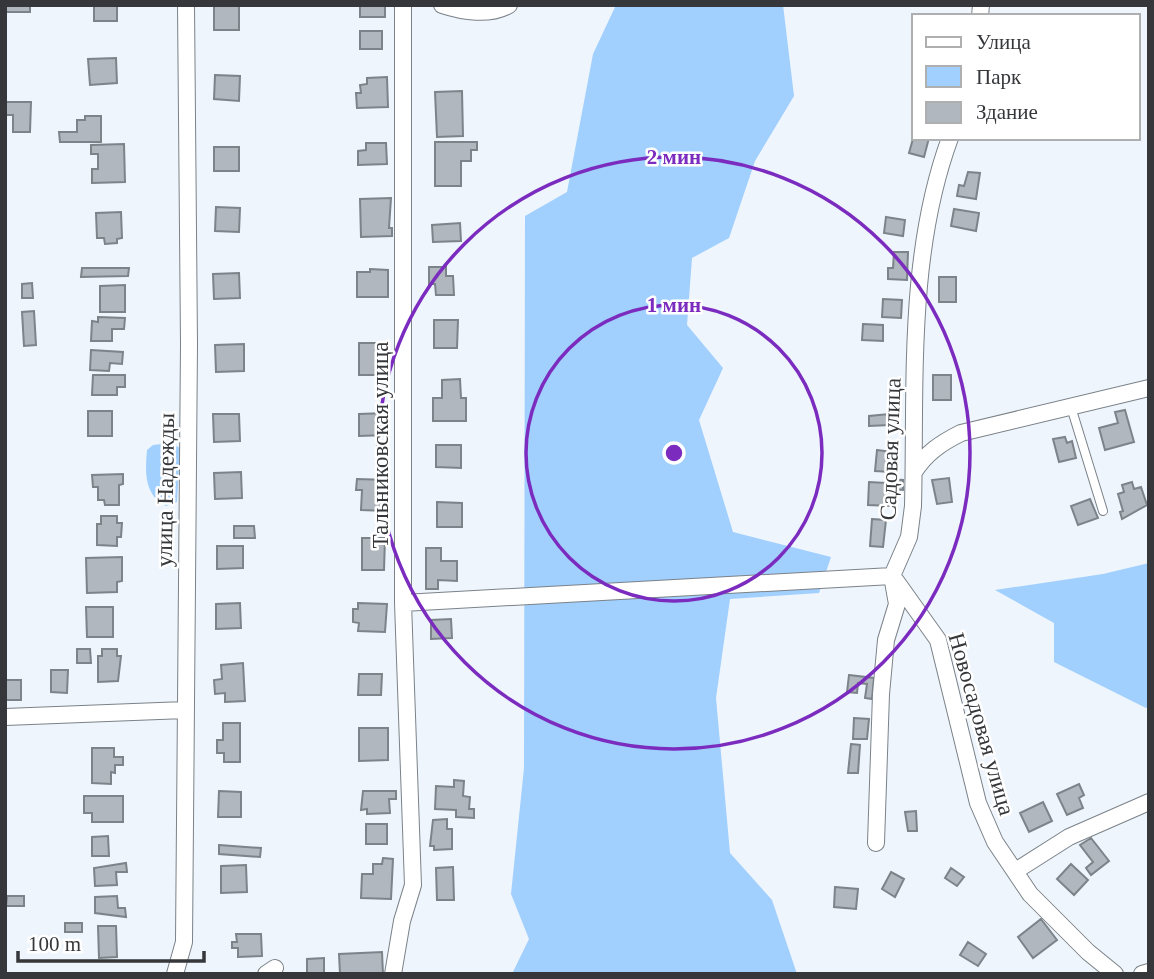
<svg xmlns="http://www.w3.org/2000/svg" width="1154" height="979" font-family="Georgia,serif">
<style>
.green{fill:#a1cffe}
.building{fill:#b0b7be;stroke:#7c8389;stroke-width:2}
.lines{fill:none;stroke-linecap:round;stroke-linejoin:round}
.lane-casing{stroke:#7b8288;stroke-width:10}
.street-casing{stroke:#7b8288;stroke-width:18}
.lane{stroke:#fff;stroke-width:8}
.street{stroke:#fff;stroke-width:16}
.ring{fill:none;stroke:#7b2cbf;stroke-width:3.5}
.labels{text-anchor:middle;stroke-width:5;stroke-linejoin:round;paint-order:stroke}
.street-label{font-size:23px;fill:#35373a;stroke:#fff}
.centre{fill:#7b2cbf;stroke:#fff;stroke-width:3.5}
.ring-label{font-size:21px;text-anchor:middle;font-weight:bold;fill:#7b2cbf;stroke:#fff;stroke-width:5;stroke-linejoin:round;paint-order:stroke}
</style>
<rect width="100%" height="100%" fill="#eef5fd"/>
<path class="green" d="M616,5H783L794,96L755,161L729,238L692,258L687,325L723,368L699,420L733,532L831,557L819,593L730,599L716,698L730,853L772,900L797,974H512L529,939L511,894L524,768L525,216L567,192L593,54Z
M171,443L180,448L177,502L166,506C144,495 145,472 147,450L153,445Z
M1149,563V706L1146,708L1054,662V623L995,590L1103,574Z"/>
<path class="building" d="M5,5H30V12H5Z
M94,5H117V21H94Z
M214,5H239V30H214Z
M360,5H385V17H360Z
M360,31H382V49H360Z
M116,58L117,83L90,85L88,59Z
M215,75L240,76L239,101L214,99Z
M387,77L388,107L357,108L356,93H361L360,85L367,84V78Z
M462,91L463,136L437,137L435,92Z
M5,102H31L30,132H13V115H5Z
M85,116H101V142H60L59,132H77V120H85Z
M914,135V138H929L924,157L909,153Z
M435,142H477V150H471V161H461V186H435Z
M366,143H386L387,164L358,165V151L366,150Z
M124,144L125,182L92,183V169H98V154H91V145Z
M214,147H239V171H214Z
M968,172L980,173L976,199L957,196L959,185L964,186Z
M391,198L389,228H392V236L361,237L360,199Z
M216,207L240,208L239,232L215,231Z
M954,209L979,213L976,231L951,226Z
M121,212L122,238L117,239V243L105,244L104,238H97L96,213Z
M886,217L905,220L903,236L884,233Z
M460,223L461,241L433,242L432,225Z
M894,252H908L907,280L888,279V268H893Z
M429,267H446V276H453L454,295H436L435,284H429Z
M82,268H129L128,276L81,277Z
M370,269L388,270V297H357V272H370Z
M239,273L240,298L214,299L213,274Z
M939,277H956V302H939Z
M32,283L33,298H22V284Z
M125,285V312H100V286Z
M883,299L902,300L901,318L882,317Z
M34,311L36,345L24,346L22,312Z
M98,317L125,318L124,329H112V341H91L92,321L98,322Z
M434,320H458L457,348H434Z
M863,324L883,325V341L862,340Z
M359,343H384V375H359Z
M244,344V371L216,372L215,345Z
M91,350L123,352L122,364L110,363L109,371L90,370Z
M93,375H125V387H117V395H92Z
M933,375H951V400H933Z
M460,379L461,398H466V421H433V398H442V380Z
M1125,410L1134,442L1105,450L1099,428L1118,423L1115,412Z
M88,411H112V436H88Z
M386,413L387,435L359,436V414Z
M213,414H239L240,441L214,442Z
M889,414L890,425L869,426V416Z
M1065,437L1067,443L1072,441L1076,458L1059,462L1053,439Z
M436,445H461V468L436,467Z
M877,450L893,452L891,472L875,471Z
M241,472L242,498L215,499L214,473Z
M123,474V484L119,485V505H105L104,500H98V487H93L92,475Z
M949,478L952,502L937,504L932,480Z
M357,479L388,480L387,511L361,510L362,490H356Z
M887,479L903,480V490L893,489L892,506L868,505L869,482L887,483Z
M1132,482L1134,489L1141,487L1147,505L1122,519L1120,512L1123,511L1118,494L1124,492L1122,485Z
M1090,499L1098,518L1078,525L1071,506Z
M437,502L462,503V527H437Z
M101,516H117V523H122L121,537H117V546L97,545V524H101Z
M872,519L886,520L883,547L870,546Z
M234,526H254L255,538H234Z
M362,538H385L384,570H362Z
M217,546H243V568L217,569Z
M426,548H441V561H457V581L438,580V589H426Z
M122,557V581L117,582V592L87,593L86,558Z
M240,603L241,628L216,629V604Z
M358,603L387,604L385,632L358,631L359,623L353,622V609H358Z
M86,607H113V637H87Z
M451,619L452,638L431,639V620Z
M77,649H90L91,663H77Z
M102,649H117V656H121L118,681L98,682V656H102Z
M243,663L245,701L225,702V693L215,694L214,680L222,679L221,665Z
M51,670H68L67,693L51,692Z
M359,674H382L381,695H358Z
M849,675L874,678L872,699L865,698L867,684L858,683L857,693L847,692Z
M5,680H21V700H5Z
M854,718L869,719L867,739H853Z
M223,723H240V762H224V753H217V740H223Z
M359,728H388V760L359,761Z
M851,744L860,745L858,773H848Z
M92,748H114V757H123V765H115V773L111,772V784L92,783Z
M454,780L464,781L463,796L470,797L469,809H474V818L456,817V810L435,809L436,786L454,787Z
M1079,784L1084,795L1079,798L1083,808L1067,815L1057,794Z
M219,791L241,792V817H218Z
M363,791H396V799H389L390,813L367,814V809L361,810Z
M84,796H123V822H92V813H84Z
M1043,802L1052,821L1029,832L1020,813Z
M916,811L917,831H908L905,812Z
M447,819V829H452V849L434,850V846H430L433,820Z
M366,824H387V844H366Z
M108,836L109,856H92V837Z
M1091,838L1109,861L1091,875L1086,868L1093,862L1080,845Z
M219,845L261,848L260,857L219,854Z
M383,858L393,859L391,899L361,898L362,874H373V864H382Z
M126,863L127,872H116L117,885L95,886L94,868Z
M1071,864L1088,880L1074,895L1057,879Z
M246,865L247,892L221,893V866Z
M453,867L454,900H437L436,868Z
M951,868L964,877L957,886L945,878Z
M891,872L904,879L895,897L882,889Z
M835,887L858,889L856,909L834,907Z
M7,896H24V906H6Z
M117,896L118,908H125L126,917L95,913V897Z
M1041,919L1057,940L1033,958L1018,937Z
M65,923H82V932H65Z
M98,926H116L117,957L99,958Z
M236,934H261L262,956L238,957V948H232V942H237Z
M968,942L986,954L978,966L960,955Z
M382,952L383,974H340L339,954Z
M324,958V974H307V959Z"/>
<g class="lines">
<g class="lane-casing">
<path id="lane" d="M1071,407L1103,511"/>
</g>
<g class="street-casing">
<path id="street" d="M442,5C463,12 490,16 509,5
M980,16L981,5
M914,472C926,453 941,443 961,433L1149,388
M896,581L938,640L978,803L995,842L1030,894L1088,952L1115,974
M403,603L892,576
M5,717L185,710
M876,843L881,694L886,640L897,604L892,576L909,537L913,506C916,384 907,255 950,138
M1017,870L1069,837L1149,802
M175,974L184,942L189,344L186,5
M266,974L275,968
M393,974L402,921L413,885L403,603V5
M1142,974L1149,972"/>
</g>
<use href="#lane" class="lane"/>
<use href="#street" class="street"/>
</g>
<g class="ring">
<circle cx="674" cy="453" r="148"/>
<circle cx="674" cy="453" r="296"/>
</g>
<g class="labels">
<g class="street-label">
<text transform="translate(380 445) rotate(-90)" y="8">Тальниковская улица</text>
<text transform="translate(890 449) rotate(-88)" y="8">Садовая улица</text>
<text transform="translate(165 490) rotate(-89)" y="8">улица Надежды</text>
<text transform="translate(982 724) rotate(74)" y="8">Новосадовая улица</text>
</g>
</g>
<circle cx="674" cy="453" r="10" class="centre"/>
<g class="ring-label">
<text x="674" y="164">2 мин</text>
<text x="674" y="312">1 мин</text>
</g>
<rect width="1154" height="979" fill="none" stroke="#35373a" stroke-width="14"/>
<rect x="912" y="14" width="228" height="126" fill="#ffffff" stroke="#aeafb0" stroke-width="2"/>
<rect x="926" y="37" width="35" height="10" fill="#ffffff" stroke="#aeafb0" stroke-width="2"/>
<text x="976" y="49" font-size="21" fill="#35373a">Улица</text>
<rect x="926" y="66" width="35" height="21" fill="#a1cffe" stroke="#aeafb0" stroke-width="2"/>
<text x="976" y="84" font-size="21" fill="#35373a">Парк</text>
<rect x="926" y="102" width="35" height="21" fill="#b0b7be" stroke="#aeafb0" stroke-width="2"/>
<text x="976" y="119" font-size="21" fill="#35373a">Здание</text>
<path d="M18 951v10h186v-10" fill="none" stroke="#35373a" stroke-width="3.5"/>
<text x="28" y="951" font-size="21" fill="#35373a" stroke="#ffffff" stroke-width="5" paint-order="stroke">100 m</text>
</svg>
